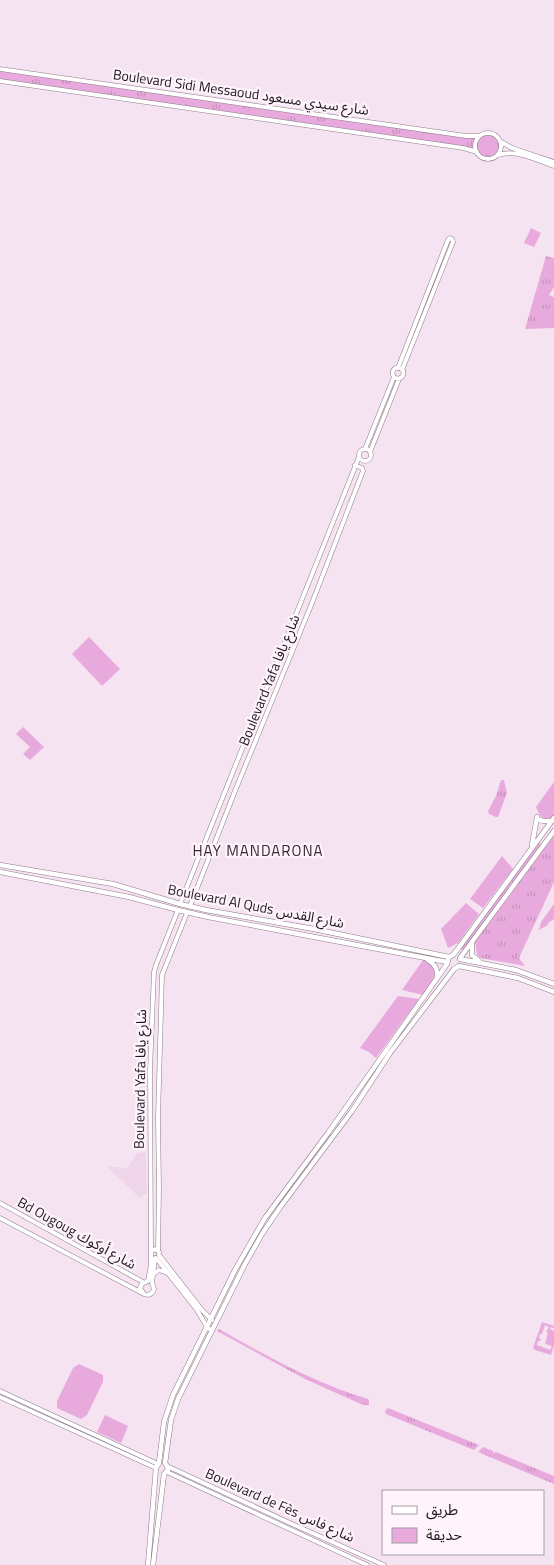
<svg xmlns="http://www.w3.org/2000/svg" width="554" height="1565" font-family="'Titillium Web','Noto Sans Arabic',sans-serif">
<style>
.built{fill:#efd5ea}
.grass{fill:url(#grass-tufts)}
.green{fill:#e8a9dd;fill-rule:evenodd}
.lines{fill:none;stroke-linecap:round;stroke-linejoin:round}
.secondary-casing{stroke:#8d7c89;stroke-width:5}
.primary-casing{stroke:#8d7c89;stroke-width:5.5}
.secondary{stroke:#fff;stroke-width:4}
.primary{stroke:#fff;stroke-width:4.5}
.labels{text-anchor:middle;stroke-width:4.5;stroke-linejoin:round;paint-order:stroke}
.street-label{font-size:14px;fill:#1f191e;stroke:#fff3fc}
.neighbourhood-label{font-size:15px;letter-spacing:1px;fill:#372834;stroke:#fff3fc}
</style>
<defs>
<pattern id="grass-tufts" width="24" height="20" patternUnits="userSpaceOnUse" patternTransform="scale(1.25)"><rect width="24" height="20" fill="#e8a9dd"/><path d="M3 7l-1-3M5 7V3M7 7l1-3M15 17l-1-3M17 17v-4M19 17l1-3" fill="none" stroke="#c791bd"/></pattern>
</defs>
<rect width="100%" height="100%" fill="#f6e3f2"/>
<path class="built" d="M146,1152L147,1193L140,1198L106,1166L126,1168L128,1167L137,1153Z"/>
<path class="grass" d="M0,70L466,138H477L474,144L475,150L0,79Z
M477 146a11 11 0 1 1 22 0a11 11 0 1 1-22 0Z
M546,256L554,258V287L549,295L554,297V328L525,329Z
M501,780H504L507,793L498,817H496L489,814L488,811L496,796Z
M554,835V882L519,958L525,966L480,958L477,955L475,941Z
M538,843H540L541,846L463,951L461,949L462,947Z
M219,1329C266,1356 315,1383 368,1399L369,1401V1405H363L305,1379L217,1331Z
M388,1408L479,1445L474,1450L386,1414L385,1411Z
M483,1447L493,1451V1453L496,1452L554,1476V1484L478,1452Z"/>
<path class="green" d="M531,228L541,233L534,247L524,243Z
M89,637L120,669L102,686L72,654Z
M23,727L44,747L30,760L23,754L30,747L16,734Z
M554,782V816L551,820C541,820 540,816 536,807Z
M502,856L513,869L483,908L470,899Z
M466,903L479,914L458,943L448,948L441,929Z
M554,904V919L548,923V925L539,930L541,922Z
M423,960H426L434,965C437,979 430,984 423,995L402,990Z
M398,996L419,999L376,1058L369,1052L360,1048Z
M542,1322L554,1326V1328L551,1327L550,1329L554,1331V1345L551,1355L535,1350L533,1348ZM545,1325L549,1327L546,1332L548,1333L545,1344L552,1346L550,1350L537,1345L538,1341H540L541,1339L539,1338L540,1334H542Z
M79,1364L103,1375V1382L87,1415L81,1419L57,1408V1401L73,1368Z
M105,1415L128,1426L121,1443L97,1432Z"/>
<g class="lines">
<g class="secondary-casing">
<path id="secondary" d="M0,69L466,136H480
M0,81L463,148L477,152
M475 146a13 13 0 1 1 26 0a13 13 0 1 1-26 0Z
M500,141L512,148L554,162
M498,155C516,149 537,160 554,166
M392.5 373a5.5 5.5 0 1 1 11 0a5.5 5.5 0 1 1-11 0Z
M398,368L448,240L450,238L452,239L453,242L402,370
M359 455a6 6 0 1 1 12 0a6 6 0 1 1-12 0Z
M365,449L394,377
M370,452L399,379
M180,904L359,457
M190,906L235,791L312,603L363,471L362,468L355,465
M0,1203L143,1282
M0,1218L144,1294
M158,1251L159,1188L158,1118L162,975L187,913
M151,1252L150,1070L154,972L156,965L178,910
M159,1255L202,1310L212,1320
M156,1258L197,1310L207,1327L212,1331
M153,1274L159,1270L167,1273
M148,1281L142,1284L140,1288L144,1294C148,1296 153,1294 154,1289L152,1283L155,1258
M148,1281L151,1264V1252L155,1249L159,1252
M0,1391L158,1464
M0,1397L156,1468
M167,1466L292,1524L384,1565
M167,1472L367,1565"/>
</g>
<g class="primary-casing">
<path id="primary" d="M537,819L543,821H552
M532,845L537,817
M0,865L113,884L180,904L206,910L314,929L449,957
M0,872L129,897L178,910L208,917L447,962
M472,945V955L479,961
M460,958L554,831
M460,959L516,970L554,984
M428,960C434,964 438,968 437,976
M459,966L518,978L554,992
M148,1565L156,1468L159,1463L164,1422L173,1395L235,1270L265,1218L328,1133L447,964L449,957L453,955L460,946L554,818
M153,1565L164,1474L168,1470L167,1466L165,1463L171,1420L178,1399L245,1264L262,1234L281,1206L352,1111L390,1053L448,977L454,969L459,966"/>
</g>
<use href="#secondary" class="secondary"/>
<use href="#primary" class="primary"/>
</g>
<g class="labels">
<g class="street-label">
<text transform="translate(241 92) rotate(8)" y="5">Boulevard Sidi Messaoud شارع سيدي مسعود</text>
<text transform="translate(269 680) rotate(-68)" y="5">Boulevard Yafa شارع يافا</text>
<text transform="translate(256 906) rotate(11)" y="5">Boulevard Al Quds شارع القدس</text>
<text transform="translate(140 1079) rotate(-89)" y="5">Boulevard Yafa شارع يافا</text>
<text transform="translate(77 1233) rotate(29)" y="5">Bd Ougoug شارع أوكوك</text>
<text transform="translate(280 1505) rotate(24)" y="5">Boulevard de Fès شارع فاس</text>
</g>
<g class="neighbourhood-label">
<text x="258" y="856">HAY MANDARONA</text>
</g>
</g>
<rect x="382" y="1490" width="162" height="65" fill="#fff3fc" stroke="#a59ca3"/>
<rect x="392" y="1506" width="25" height="8" fill="#ffffff" stroke="#a59ca3"/>
<text x="426" y="1515" font-size="15" fill="#1f191e">طريق</text>
<rect x="392" y="1528" width="25" height="15" fill="#e8a9dd" stroke="#a59ca3"/>
<text x="426" y="1540" font-size="15" fill="#1f191e">حديقة</text>
</svg>
